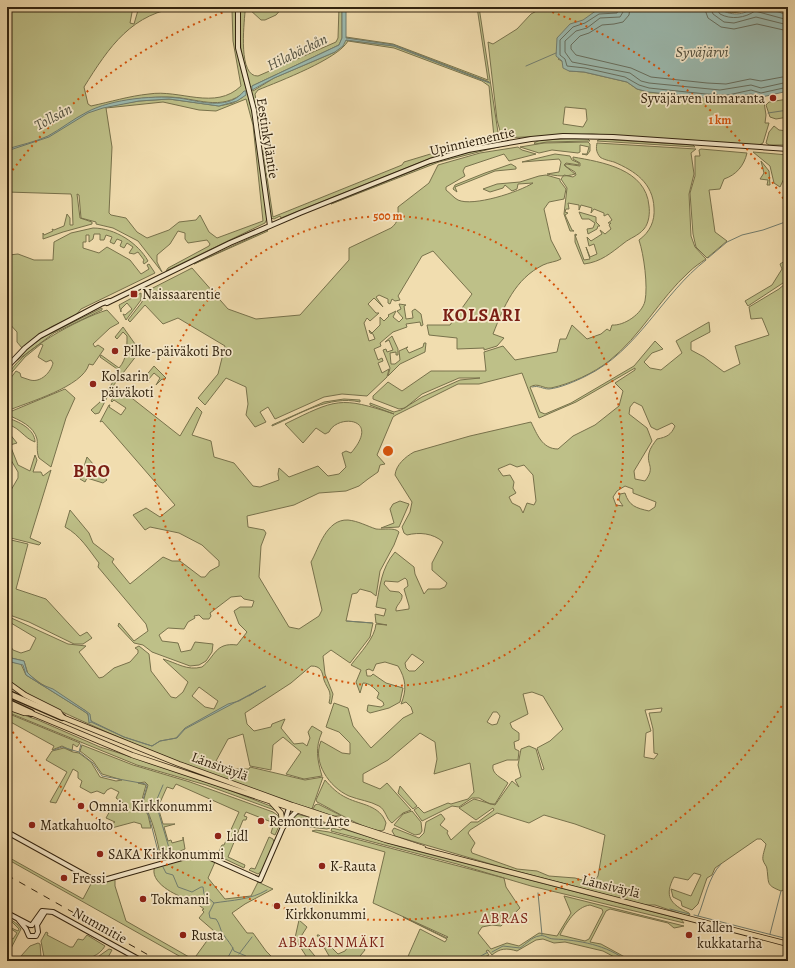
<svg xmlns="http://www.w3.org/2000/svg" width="795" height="968" font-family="Alegreya,serif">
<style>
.green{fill:#bec088;stroke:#78724c;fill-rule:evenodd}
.water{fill:#9cbbb1;stroke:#727e70}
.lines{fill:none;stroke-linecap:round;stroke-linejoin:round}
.shore{stroke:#676f60;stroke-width:1}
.stream{stroke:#727e70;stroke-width:1}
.secondary-casing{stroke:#32230f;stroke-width:6}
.primary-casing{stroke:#32230f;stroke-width:6}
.highway-casing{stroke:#32230f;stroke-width:8}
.secondary{stroke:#f6e9cb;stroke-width:4}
.primary{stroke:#f1ddaf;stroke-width:4.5}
.highway{stroke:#f1ddaf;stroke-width:5.5}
.rail{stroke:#32230f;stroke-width:1;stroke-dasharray:7 7;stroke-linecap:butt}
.ring{fill:none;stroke:#d6540c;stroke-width:2;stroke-dasharray:2 4}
.poi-dot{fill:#8f2418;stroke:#f6e9cb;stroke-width:1.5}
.labels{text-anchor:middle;stroke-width:3.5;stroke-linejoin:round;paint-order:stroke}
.poi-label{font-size:14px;fill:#32230f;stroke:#f6e9cb;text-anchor:start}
.street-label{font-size:14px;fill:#32230f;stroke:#f6e9cb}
.water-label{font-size:15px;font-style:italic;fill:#525140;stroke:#f6e9cb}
.neighbourhood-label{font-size:15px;letter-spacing:1px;fill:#7a1f14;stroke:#f6e9cb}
.district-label{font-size:18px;font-weight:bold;letter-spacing:1px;fill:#7a1f14;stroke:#f6e9cb}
.centre{fill:#d6540c;stroke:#f6e9cb;stroke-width:2}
.ring-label{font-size:12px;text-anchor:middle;font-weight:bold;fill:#d6540c;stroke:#f6e9cb;stroke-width:3.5;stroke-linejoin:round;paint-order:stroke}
</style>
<rect width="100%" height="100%" fill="#f1ddaf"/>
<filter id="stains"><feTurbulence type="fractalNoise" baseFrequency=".005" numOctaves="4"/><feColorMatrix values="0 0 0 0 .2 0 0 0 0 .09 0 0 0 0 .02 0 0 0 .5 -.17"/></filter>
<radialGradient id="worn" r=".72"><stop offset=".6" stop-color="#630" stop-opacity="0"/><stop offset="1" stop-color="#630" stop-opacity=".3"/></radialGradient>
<path class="green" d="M7,7H133L130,23L134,24L139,7H183C132,12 109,47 84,87L88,104L91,106C110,102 129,96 149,94C180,89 215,111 241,86L233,41L232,10L229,7H236V39L240,65L255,123L267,219L265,223L166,271L168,268L209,246L210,244L207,240L188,243L185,239V233L178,231L170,244L157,255V262L162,272L138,241L113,228L96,224V222L81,218L79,195L77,194L80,218L92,222V224L63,232L43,239V233L44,235L53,231L52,229L54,230L64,226L67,214L70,218V225H73L72,198L71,194L7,192ZM246,91L243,97L233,103L219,106L169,99L139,101L101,107C122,100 145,97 167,97C197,97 220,113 246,91ZM246,99L253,125L263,221L217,238L209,232L200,215L196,220L179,222L169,230L147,238L137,232L126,218L111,215L109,213L112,147L106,108L163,102L199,110L216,111Z
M239,7H283L276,15L265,20H261L249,9L245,12C244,25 238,77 258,76L336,42L338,38L339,7H342V38L339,45L252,86L253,91L274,78L335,52L345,40L394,46L489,82L394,45L346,38V37L393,44L488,80L477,7H479L499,139L431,158L281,218L280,216L274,219L271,218L262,158L263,150L273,217L402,165L404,162L457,146L494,137L489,86L482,81L394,48L348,41C338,59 280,81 258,90L255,94L260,125L258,122L241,53Z
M544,7H620L558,59L562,61L569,71L584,72L627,82L637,89L648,92L720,99L751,94L758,97L759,103L764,102L766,115L765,123H769L763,143L759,145L592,134L502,138L497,120L488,42L493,44L517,29L531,14ZM565,107L586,109L587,120L583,127L563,124Z
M717,7H788V16C778,15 759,9 750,10C737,12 729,16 717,7Z
M788,99V117L776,119L770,117L766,105L769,102Z
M774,126L779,130L788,131V145H769L766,143L769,132Z
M567,139H588L590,141L547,142L535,144L534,143L540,140Z
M600,139L693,145L695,147L597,141Z
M588,142L590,144V151L587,155L582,154H587L589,147L580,145V152L578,153L552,150L539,153L520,147L544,143Z
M597,143L696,149L691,153L694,174L689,194L691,236L695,247L706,259C700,263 694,267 689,272C659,299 641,336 609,361C594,373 570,384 551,388C543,389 538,382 530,387L540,412L545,414L571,403L634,366L655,341L663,349L652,353L644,362L650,368L661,370L682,353L676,341L709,322L710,332L691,342V350L704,357L724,372L740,364L735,346L769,335L762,318L751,319L749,307L779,289L786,283L785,294L788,301V888L781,891C766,885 769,884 767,869C767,866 764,864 763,860C762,856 765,849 766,844L761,839H757L715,868L712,875L707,878L698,904L692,910L682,906L681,901L673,897L671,889L691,896L701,875L694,873L688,880L674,877C664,896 670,904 689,913L690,915L687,916L655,905H645L501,867L395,836L392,831L394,828L419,838L424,833L426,822L441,814L445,819L440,825L448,831L447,833L451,840L471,822H478L494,810L493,808L476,820L459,808L474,799L495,805L512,781L519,787L515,780L521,777L518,765L521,749L529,746L536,749L542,770L544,769L537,748L550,741L563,729L543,696L532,692L523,694L528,714L510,723L512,728L519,733V740L514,742L515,749L519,751L518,760H507L493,765C491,774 502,778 508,783L495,804H490L479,798H472L459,807L452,806L422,821L414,810L418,807L424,813L448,803L451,804L468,799L474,792L470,763L434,774L437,759L435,742L420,733L388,760L363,774V782L380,789L387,783L411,810L403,813L392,823C386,819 386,810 379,806C370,801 359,800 349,796C329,787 312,762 321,741L342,753L350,754V743L339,732L326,727L334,703L348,708L353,726L371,748L403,718L413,713L411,707L406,702L401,704C407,690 406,679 398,666L385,662L376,664L373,671L369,669L366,670L367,676H371L373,674L386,683L403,688L400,702L389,708L370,713L367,711L368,705L381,707L384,705L383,702L377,698L379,693C374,688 370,683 363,683L360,693L356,682L361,670L351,665C360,653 375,638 376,624L387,625L376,623L375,614L384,616L386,609L376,607C380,587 381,568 395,552L414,567L415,574L424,594L428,589H440L445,587L447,583L432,570V563L443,542C433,533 419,532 407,535L404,533L402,527L410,512L412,502L395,475C396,465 405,457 414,452L470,436L531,422C537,434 542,449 558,449L573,436L595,425L619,406L623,391L615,383L635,370V368L576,402L539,418L522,373L479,384H458L396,415L393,417L377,455L385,464L380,465L378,472L368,479L359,486L346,491L319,493L294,505L247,516L248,527L264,530L266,533L261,546L259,577L289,627L299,629L319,616L322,610L311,562C319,548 326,519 348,520C358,521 367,526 376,529C383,530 395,527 399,532L394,545L380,571L376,596L371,592L360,589L357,593L352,594L346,621L373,623L370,637L350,663L331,650L323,656L325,674L333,694L331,704L329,703C332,690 328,691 324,680C322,671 321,666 311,666L291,683L245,713L247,724L254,731L271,727L272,724L285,719L281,728L294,744L303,743L307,746L310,738L308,732L312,726L322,732C315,748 317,759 322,776L304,779L286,774L301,752L283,737L273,745L271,770L250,766L243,734L228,739L216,761L230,769H249L250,767L305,780L323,777L312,809C243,788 175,762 109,733C74,717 38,703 7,680V661L21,664L26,675L82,710L88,714L91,721L86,711L40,683L28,674L24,661L7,657V641L13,650L21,653L30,650L36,638L11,623L7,625V616L68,644L86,646L79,652L99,678L103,677L114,668L130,662L138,653V650L135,648L139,646L149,654L151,671L171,697L176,698L183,692L188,682L163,659C177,663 187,671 202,667C215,657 215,642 237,645L247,632L239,624L234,611L240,607H252L254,601L244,599L241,596L231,597L210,613L211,616L209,619H203L199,615L194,616L195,618L188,622L184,629L168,628L159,635L162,641L178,643L181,652L191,650L195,642L213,644L212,652L206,661L199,665L190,666L152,652L143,645L134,643L118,626L119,623L134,641L148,631L146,624L98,567L99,563C89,550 80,535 65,527L70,510L89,533L93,543L114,559L112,562L130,584L163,557L172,561H180L201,577H205L210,571L219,566V561L202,545L179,533L150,527L145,530L133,515L146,508L160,517L175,505L110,430L102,421L100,422L109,405H110L109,407L121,415L126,408L114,400L112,402L111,401L119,388L180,436L197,407L202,412L192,435L211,441L214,457L234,463L253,486L260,487L279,480L278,474L279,468L289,477L318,466L328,476L339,474L346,467L342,453L346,451L351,453C382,417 337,414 329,432L325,434L316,428L303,443L285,424C336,399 340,396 394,414L370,405V403L394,412L401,410L422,397L460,380L480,378H459L422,394L405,408L399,409L373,399V396L388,382L402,391L431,371H486L484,352L503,346L515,360L557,352L560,339H566L572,325L587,339L601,334L607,329L610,331L612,325C624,326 642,314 645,301C648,286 644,255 639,240C650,232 655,221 654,208C653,183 635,171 614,162C610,161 602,159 600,157C596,152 596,148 597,143ZM634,402L642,406L651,427L657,430L672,423L675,426C671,435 667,437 657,439C654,443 650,448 649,453C646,465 656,467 645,481L635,479L634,471L652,441L647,428L629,414L630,407ZM510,464L517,467L524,465L533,475L536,501L534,505L527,503L523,513L520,507L512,503L509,497L516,493L513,488L514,482L510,475L503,476L498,469ZM625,486L633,489V493L656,502L655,507L649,511C636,508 629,506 625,493L620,494L619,500L623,506L616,505L613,497L617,491ZM405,578L407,580L408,586L404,589L409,606V609L396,611C395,605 403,602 402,595L399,592L390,591L384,584L385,581L398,582ZM412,654L424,662L415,671H409L406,668L405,663ZM199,687L218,701L214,709L205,707L192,696ZM662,708L661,712L649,713L653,729L654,753L658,754L654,759L644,757L646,733L651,731L645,710ZM493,712H497L500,716L497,724L492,725L487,722ZM497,813L529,823L544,815L575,824L605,835L598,876L593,883L575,878L549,876L537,871L517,869L472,853L471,850L475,843L468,833L470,830Z
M502,146L439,162L331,204L439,160L474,151Z
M518,147L522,150L536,154L509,161L504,154L465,167L463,171L465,176L446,187V190C450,193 454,198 458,200C473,207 519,192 533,183L518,184L517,189L512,191L505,185L503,188L490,192L483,189L497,184L520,182L539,176L546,175L560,179V181L566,189L564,199L549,202L544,209L551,240L561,259C556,262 549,262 543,265C515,279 504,306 493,334L504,338L497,346L484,350V348L457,349V338L429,335L427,325H450L472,294L433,251L422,256L398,296L400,300L395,301L392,299L390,304L388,303V299L379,295L376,297L383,307L374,298L368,304L376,313H379L370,321L367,318L364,323L369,341L375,339L373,334L370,333L369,330L372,333L380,325V317L384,321L389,316L388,315L396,311L393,317L399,322L403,318L397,311L401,309L399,304L406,305L404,306L406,319L413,318L412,311L415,309L421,314L423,325L421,326L420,322L406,324L407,327L393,332L380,343L381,346L374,349L378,360L382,358L383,361L378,363L382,373L389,369L387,377L367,396L342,394L324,397L275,419L268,407L260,412L266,422L255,427L246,415L248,404L246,387L226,378L205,405L198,398L218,374L225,346L178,318L163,324L145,305L130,322L128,320L142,302L145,292L192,268L228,309L256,319L300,315L349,260V248L391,228C399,222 398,216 398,207L429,183L438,165L480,153Z
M701,149L747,153C744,166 736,175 724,179L720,189L709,190L715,232L727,241L707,258L696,247L693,234L690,193L695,176V156H700L699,150Z
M753,152L788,155V170L780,187L774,183L770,166Z
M555,154L570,156L572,160L579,163V165L566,163L564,165L575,174C566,177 556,176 547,174L559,172L561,162L559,159L522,162Z
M573,157C602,162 646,169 649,206C650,213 649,223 644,229C638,236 630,238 624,243C611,253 601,262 584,264L575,242V234L577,235H575L584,260L590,259L586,247L590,257L597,254L594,244L589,246L587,237L591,241L602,234L600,230L605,234L611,229L609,225L611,223H608L612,220L608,214L604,216V213L594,209L591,213L592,208L581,205L579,210V205L568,203L569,209H566L565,212L568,213L565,215L572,230L574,231H570L564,214L567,188L561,179L564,175L573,177L576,175L575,172L565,166L566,164L580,166V163L573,159Z
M761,161L769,171L770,185H767L768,180L760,179L764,173Z
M511,164L516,167V169L495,171L455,187L457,192L453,189L455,185L485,173Z
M579,212L596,217V222L600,226H598L597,229L588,234L587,229L593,228L595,223L589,219H582Z
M93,228C115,228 138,243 148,261L144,264L143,262L144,260L138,252L134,254L129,253L133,247L127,243L124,248L120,246L122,241L117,239L114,244L110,242L112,237L106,235L104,240H100V234H94L93,239L89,242V235H86V242H83V248L99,253L107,247L130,260L141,274L149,269L147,265L149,264L155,273L81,309L76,315L51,327L22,348L17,342V332L7,321V262L9,261V255L18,254L34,260H53L54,242L71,233Z
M267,230L268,231L194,264Z
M788,259V276L783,283L748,306L745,301L772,285L782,269L780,264Z
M141,293V300L126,320L123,314L125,315L132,309L127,303L121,309V312L119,305Z
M102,308V310L54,333L15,362L28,348L45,336Z
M107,310L119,323L110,328L93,344L95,347L98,345L104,349L93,365L89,364C83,387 28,402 7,411V383L16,371L20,373L21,377C24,378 27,379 30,380C41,383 51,372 53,363L51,360L46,362L38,357L43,345L41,344L25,357L7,378C16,351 81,318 107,310Z
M123,327L140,351L113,386L99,413L95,414L91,410L100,402L120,371L100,357L101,355L119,368C127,359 127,347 127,336L123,332L117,339L115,337Z
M392,336L398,349V355H396V352L390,353L391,364H395L400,360L399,351L408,347L406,348L409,353L423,347L424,343H426L425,352L400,364L388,376L390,368L383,350L386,349L387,352L393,350L389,340L385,342Z
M154,366L166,378L164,380L162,379L156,385L160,378L154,373L148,380L150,382L144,378Z
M65,389L75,398L66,418L51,467L39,458C36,451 38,445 37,439C34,426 19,420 8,415L12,411Z
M344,399L360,400V402C329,395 300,414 272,426V425L324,402Z
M7,418C18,421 35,429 35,442C24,438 20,428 9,425Z
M7,433H9L17,443L10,445L18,465L30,471L35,455L37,460L33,472H41L43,476L51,470L30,538L41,543L39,545L7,537V497L18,478V472L8,455Z
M87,457L107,480L103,483L87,478L85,482L80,479Z
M400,501L409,504L399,527L381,528L394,523L390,509L393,504Z
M7,539L28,544L16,589L46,599L80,636L87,632L92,638L83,644H74L29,622L7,614Z
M7,709L38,720L100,747L198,778L273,807L277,811L206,785L137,765L7,712Z
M7,713L80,743L77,747L73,744L72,751L62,746L52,750L54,746L7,720Z
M82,745L133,765L190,782L273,812L280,817V824L275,835L271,833L274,823L246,812L244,816L247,817L246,820H243L228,857L245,865L244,868L208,851L217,855L222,845H224L239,812L176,784L173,789L167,787L158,807L163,824H175L164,827L168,841L171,840L172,843L183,840V837L185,849L161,859C157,839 153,820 143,802L148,785L145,782L138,783L146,785L141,803L148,815L151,828H142L141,824L134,822L108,829L110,825L115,822L106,818L111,809L121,807L123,803L116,798L119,792L111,788L107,790L104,794L97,791L91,793L80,787L82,781L78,778V772L73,769L56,803L50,802L67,772L46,760L52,751L64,748L73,752L79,753L91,762L100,777L116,781L122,780L102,774L93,761L80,751Z
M325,780C331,787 338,794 347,798C361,805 380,805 386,823L384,830C372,835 330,808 317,802L316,800Z
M400,786L417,806L413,809L398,793Z
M318,804L340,815L341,816H332L313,809L315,805Z
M412,811L421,822L422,831L420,834L415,835L394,825L403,814Z
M296,814L309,817L306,825H302L291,818Z
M310,818L329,825L330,828L327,829L309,827Z
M332,828L340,830L343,829L401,847L681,919L684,923L531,886L457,864L331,831Z
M316,830L329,832L504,878L506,887L520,908L501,926L492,925L482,927L478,933L491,949L507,943L519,946L539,933L557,936L571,913L564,896L684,926L674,928L668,923L610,909L606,911L590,942L601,944L632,961H622L603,951L565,942L554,943L543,939L536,940L517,951C507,948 500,948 492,955L488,950L486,951L489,955L476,961H406L420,929L445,942L447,939L403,917L447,938L448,937L373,903L385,852L312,831ZM590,905L602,909L603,912L589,939L585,941L560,935C566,923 576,907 590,905Z
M269,837L273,839L274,842L263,870L258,874L249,870L251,868L255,869Z
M191,856L204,858L215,862L208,878L225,899L251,896L258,882L273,889L245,904L232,913L247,933H253L266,951L273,958L275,957L280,961H237L228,956L225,961H204L196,956L214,931L199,918L204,912L202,910L204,909L189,898L188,899C176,896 148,882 155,866Z
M8,857L83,899L92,882L99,883L115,879V886L126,921L196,961H188L7,859Z
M7,917L17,924L21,929L7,956V936L13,939L17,933L7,926L18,931L19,929Z
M299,920L307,927L300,938L319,961H311L308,959L297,942L295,938Z
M46,932L48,933L47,935L70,947H73L78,939L83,940L87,935L105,946C93,966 65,958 45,957H44L41,941Z
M317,935H319L338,954L345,951L352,941L358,948L363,947L365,950L356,961H332Z
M38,943L40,944L41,956H21L30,946Z
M109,949L112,950L106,961H92Z"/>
<path class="water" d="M342,7H346V38L394,45L490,83L394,46L346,40L343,46L335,52L274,78L252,90V86L339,45L342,38Z
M620,7H717C727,15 742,17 752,8L779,12L788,16V91L762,97L751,94L728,99L706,98L648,92L637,89L627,82L584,72L569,71L563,68L562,61L556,56L557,38L570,24L583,20L597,10H611Z
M244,91H246V95L237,101L219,106L169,99L139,101L103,108L88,113L49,137L7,151V149C20,145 35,142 48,136C61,129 73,119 87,112C111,99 158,94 185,99C205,103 230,109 244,91Z
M7,657L24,661L27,672L30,675L40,684L53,689L86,711L90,714L91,721L124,737L152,746L160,741L176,738L185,728L228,704L239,701L266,686L185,729L177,738L160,741L152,746L124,737L91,722L89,723L88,714L82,710L26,675L23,665L7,661Z"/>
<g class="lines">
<path class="shore" d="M619,7L617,13L599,14L585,23L573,27L560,40V55L565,59L567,66L585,68L625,77L639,85L649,88L706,94L728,95L751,90L761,93L788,87
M624,7L623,12L620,17L600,18L587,28L576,31L565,41V52L572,62L630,73L641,81L649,83L720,90L751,85L761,88L788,82
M630,7L629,15L623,22L614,24L602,25L589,33L580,36L571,45V49L576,55L631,68L651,77L707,83L726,84L750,79L761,81L788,76
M704,7L708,18L721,27L734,29L757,24L788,31
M710,7L713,14L724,22L734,23L756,17L788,25
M715,7L720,14C731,20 745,18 755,11L788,20"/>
<path class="stream" d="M526,66L556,53
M768,113L788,110
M708,258L727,242L742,235L763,230L788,221
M532,387C539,385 542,389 549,389C560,388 576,381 586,376C638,351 662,294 706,260
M347,621L372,623
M249,696L257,691
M81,744L79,752L93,763L102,776L146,784L147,786L142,803L149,816L160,859
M54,750L62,747L79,752
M154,806L157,807L169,848
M145,810L154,806L163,785
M163,867L166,873L173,875L178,887L192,892L201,887H203L204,894L214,903L209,913L210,918L216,919C220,924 220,930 223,934C227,940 232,945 234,951L246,956L248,961
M538,893L542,935
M214,903C233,900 250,900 267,890
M670,909L689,914
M694,915L788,939
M698,916C705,900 708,877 721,864
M770,934L781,891
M492,952L503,946L520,948C526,944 532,937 539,936C544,934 548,939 554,939C579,940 607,945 627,961
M239,954L252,937
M226,961L233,948
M472,961L488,952"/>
<g class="secondary-casing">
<path id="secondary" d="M238,7V48L254,110L270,226
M146,284L230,243L300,213L430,161L468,150L531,139L563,136L613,137L788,149
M107,303L148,283
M7,367L25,348L40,336L101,304L109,301
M285,825L290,818L297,811
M7,832L94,880H104L196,854L204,855L260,880L283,827L289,808L291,806
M7,913L30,925
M18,919L26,929
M32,925L42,911L53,912L142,961
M26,929L29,936H36L38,932L37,925L45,912"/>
</g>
<g class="primary-casing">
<path id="primary" d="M7,682L25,695L59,712L62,717L179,764L292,805L423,848
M7,707L24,713H31L132,755L386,840L788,944
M272,803L281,813L283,827"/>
</g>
<g class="highway-casing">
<path id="highway" d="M7,693L62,717
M7,702L31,713"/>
</g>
<use href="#secondary" class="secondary"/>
<use href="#primary" class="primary"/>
<use href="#highway" class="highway"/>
<path class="rail" d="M7,875L159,961"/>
</g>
<g class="ring">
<circle cx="388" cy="451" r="235"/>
<path d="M788 696A469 469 0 0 1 9 727M9 175A469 469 0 0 1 235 8M541 8A469 469 0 0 1 788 206"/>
</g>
<g class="poi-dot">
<circle cx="773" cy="98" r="4"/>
<rect x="130" y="290" width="8" height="8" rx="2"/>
<circle cx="115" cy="351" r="4"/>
<circle cx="93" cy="384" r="4"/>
<circle cx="81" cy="806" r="4"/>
<circle cx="261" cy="821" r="4"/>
<circle cx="32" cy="825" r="4"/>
<circle cx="218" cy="836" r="4"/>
<circle cx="100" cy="854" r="4"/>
<circle cx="322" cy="866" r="4"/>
<circle cx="64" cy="878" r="4"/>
<circle cx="143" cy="899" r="4"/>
<circle cx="277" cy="906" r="4"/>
<circle cx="183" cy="935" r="4"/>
<circle cx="689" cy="935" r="4"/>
</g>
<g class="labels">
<g class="poi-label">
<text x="765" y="103" text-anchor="end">Syväjärven uimaranta</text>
<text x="142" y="299">Naissaarentie</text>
<text x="123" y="356">Pilke-päiväkoti Bro</text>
<text x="101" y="381">Kolsarin<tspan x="101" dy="16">päiväkoti</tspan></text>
<text x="89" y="811">Omnia Kirkkonummi</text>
<text x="269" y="826">Remontti Arte</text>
<text x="40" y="830">Matkahuolto</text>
<text x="226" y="841">Lidl</text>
<text x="108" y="859">SAKA Kirkkonummi</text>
<text x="330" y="871">K-Rauta</text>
<text x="72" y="883">Fressi</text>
<text x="285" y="903">Autoklinikka<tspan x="285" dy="16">Kirkkonummi</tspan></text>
<text x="151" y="904">Tokmanni</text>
<text x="697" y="932">Kallen<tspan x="697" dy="16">kukkatarha</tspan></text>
<text x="191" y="940">Rusta</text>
</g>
<g class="street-label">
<text transform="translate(268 138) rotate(81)" y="5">Eestinkyläntie</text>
<text transform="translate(472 141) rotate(-13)" y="5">Upinniementie</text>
<text transform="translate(220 766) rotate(20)" y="5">Länsiväylä</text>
<text transform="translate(611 886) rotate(14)" y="5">Länsiväylä</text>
<text transform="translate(100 925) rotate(29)" y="5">Nummitie</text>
</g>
<g class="water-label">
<text transform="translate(297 52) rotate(-26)" y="5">Hilabäckån</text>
<text x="702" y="57">Syväjärvi</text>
<text transform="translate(53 117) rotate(-28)" y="5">Tollsån</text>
</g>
<g class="neighbourhood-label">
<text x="505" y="923">ABRAS</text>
<text x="332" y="947">ABRASINMÄKI</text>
</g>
<g class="district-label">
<text x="482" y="321">KOLSARI</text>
<text x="92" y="477">BRO</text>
</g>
</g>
<circle cx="388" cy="451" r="6" class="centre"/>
<g class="ring-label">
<text x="720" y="124">1 km</text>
<text x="388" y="220">500 m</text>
</g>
<rect width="795" height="968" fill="none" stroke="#f1ddaf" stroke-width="24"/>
<rect x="8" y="8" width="779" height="952" fill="none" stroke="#32230f" stroke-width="2"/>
<rect x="12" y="12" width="771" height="944" fill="none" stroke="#32230f"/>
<rect width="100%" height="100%" filter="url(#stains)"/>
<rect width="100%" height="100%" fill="url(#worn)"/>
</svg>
